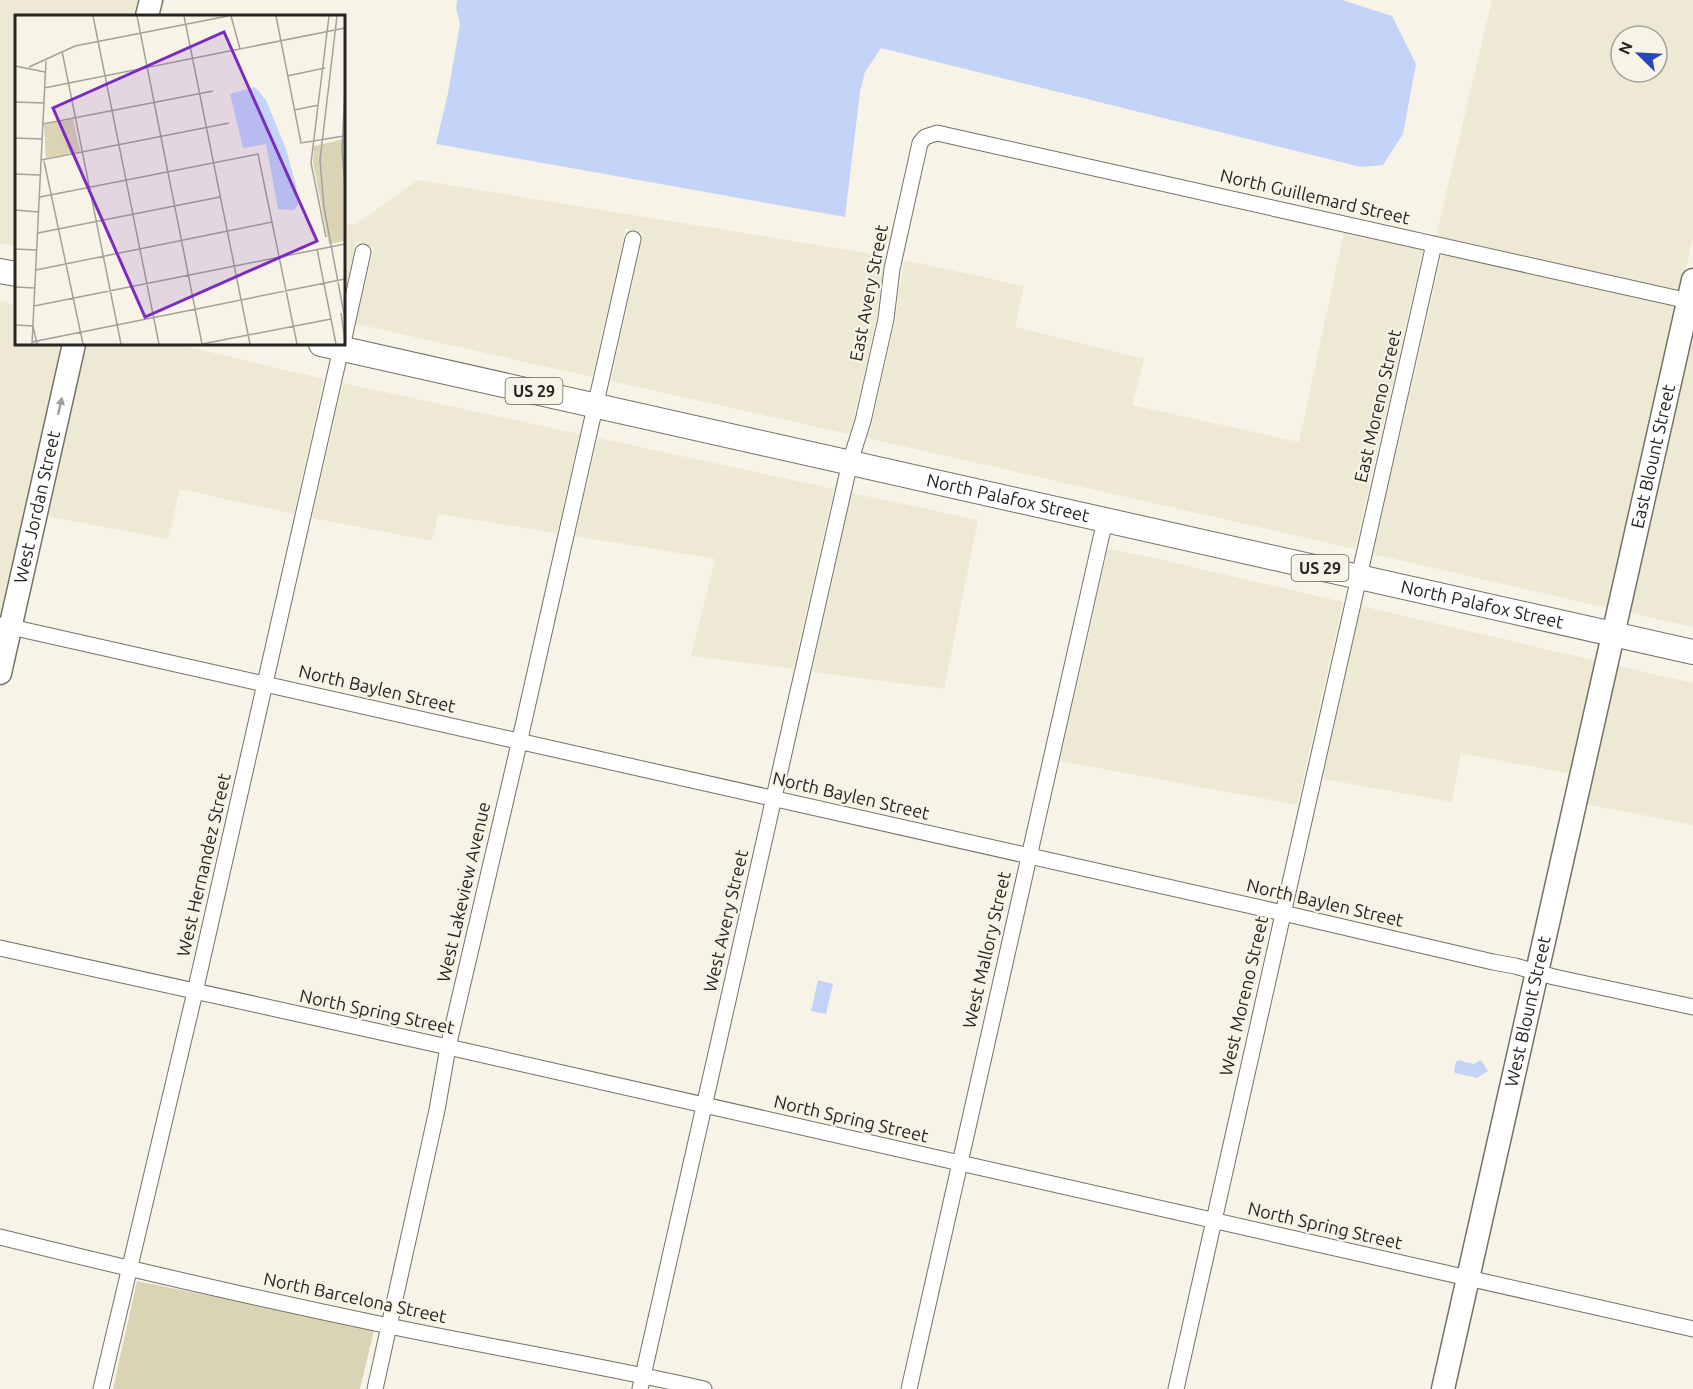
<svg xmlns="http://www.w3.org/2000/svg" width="1693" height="1389" font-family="Ubuntu,sans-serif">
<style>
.built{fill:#eee9d5;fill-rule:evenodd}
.green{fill:#dad3b4}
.water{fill:#c3d4f8}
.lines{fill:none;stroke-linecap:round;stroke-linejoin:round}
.street-casing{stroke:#747166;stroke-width:17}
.secondary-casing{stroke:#747166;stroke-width:25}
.primary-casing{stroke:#747166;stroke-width:26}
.street{stroke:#fff;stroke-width:15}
.secondary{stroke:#fff;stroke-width:22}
.primary{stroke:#fff;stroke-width:24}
.oneway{fill:#9e9d9b}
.labels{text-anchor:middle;stroke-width:4.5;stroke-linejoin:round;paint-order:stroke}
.shield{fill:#f7f4e7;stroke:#65635c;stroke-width:1.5}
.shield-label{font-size:16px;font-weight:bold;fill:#272521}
.street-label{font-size:18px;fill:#272521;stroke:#f7f4e7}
.inset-road{fill:none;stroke:#a4a198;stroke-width:1.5}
.view{fill:#7b2cbf;fill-opacity:0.15;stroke:#7b2cbf;stroke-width:3}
.inset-edge{fill:none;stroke:#272521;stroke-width:3}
</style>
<rect width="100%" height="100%" fill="#f7f4e7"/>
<path class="built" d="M0,0H141L137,16H16V246L0,243Z
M1492,0H1693V237L1681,291L1436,236ZM1621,36H1657V72H1621Z
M418,180L885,256L877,317L854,418L849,434L611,381L643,233L626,228L592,377L356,324L374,247L356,242L344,296V223L355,225Z
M1344,232L1423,250L1355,549L867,438L872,424L895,321L904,260L1024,286L1015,327L1144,359L1132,405L1299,442Z
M1442,254L1677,307L1608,608L1373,554Z
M0,301L16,305V344H64L3,616H0Z
M1693,322V627L1627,612Z
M83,344H176L324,379L294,514L180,489L168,539L45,516Z
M343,383L580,434L557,533L438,514L432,541L312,518Z
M598,438L834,489L793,669L691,656L715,559L575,536Z
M852,493L978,520L944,689L812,672Z
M1108,549L1150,557L1343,602L1297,805L1060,761Z
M1361,606L1597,661L1571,774L1461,753L1452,802L1323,779Z
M1615,665L1693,683V825L1584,804Z"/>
<path class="green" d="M137,1281L374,1330L360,1389H113Z"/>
<path class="water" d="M457,0H1342L1392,16L1416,64L1403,134L1383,165L1361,167L881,48L865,72L860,92L845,217L436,144L448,93L460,24L456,8Z
M818,980L833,984L826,1014L811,1011Z
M1458,1060L1474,1064L1481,1060L1488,1071L1477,1078L1455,1073L1454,1071L1456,1062Z"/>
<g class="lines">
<g class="street-casing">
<path id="street" d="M344,338L363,252
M2,625L1283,913L1493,962L1515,966L1554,977L1693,1007
M0,948L448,1047L1693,1329
M0,1237C129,1269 259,1299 389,1326C494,1348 600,1365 704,1389
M101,1389L195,992L342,344
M375,1389L437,1110L448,1047L515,761L633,239
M640,1389L850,462L863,421L886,319L892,269L920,143L925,137L937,133L1693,302
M909,1389L1105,520
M1176,1389L1434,244"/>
</g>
<g class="secondary-casing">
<g id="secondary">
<path d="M147,16L151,0"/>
<path id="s1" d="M0,673L74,344"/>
<path id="s2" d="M1443,1389L1693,280"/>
</g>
</g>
<g class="primary-casing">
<g id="primary">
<path d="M0,271L16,274"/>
<path id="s3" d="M321,344L1693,652"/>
</g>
</g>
<use href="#street" class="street"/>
<use href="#secondary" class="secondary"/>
<use href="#primary" class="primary"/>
</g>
<defs><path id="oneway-solid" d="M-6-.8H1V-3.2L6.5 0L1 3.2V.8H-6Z" transform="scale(1.5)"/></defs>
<use class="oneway" href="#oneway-solid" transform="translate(60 406) rotate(-77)"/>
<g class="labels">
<g class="shield">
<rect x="505.5" y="378" width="57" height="26" rx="4.5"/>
<rect x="1291.5" y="555" width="57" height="26" rx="4.5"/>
</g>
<g class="shield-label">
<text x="534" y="397">US 29</text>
<text x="1320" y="574">US 29</text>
</g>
<g class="street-label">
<text transform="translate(1315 197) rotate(13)" y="6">North Guillemard Street</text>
<text transform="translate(869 293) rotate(-79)" y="6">East Avery Street</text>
<text transform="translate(1378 406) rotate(-77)" y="6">East Moreno Street</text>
<text dy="6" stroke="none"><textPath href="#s2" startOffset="956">East Blount Street</textPath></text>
<text dy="6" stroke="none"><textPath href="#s3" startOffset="704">North Palafox Street</textPath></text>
<text dy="6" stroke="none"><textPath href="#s1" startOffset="170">West Jordan Street</textPath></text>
<text dy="6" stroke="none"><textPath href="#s3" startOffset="1190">North Palafox Street</textPath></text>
<text transform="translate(377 689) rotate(13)" y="6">North Baylen Street</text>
<text transform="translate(851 796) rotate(13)" y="6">North Baylen Street</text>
<text transform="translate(204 865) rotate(-77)" y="6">West Hernandez Street</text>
<text transform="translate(464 892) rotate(-77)" y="6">West Lakeview Avenue</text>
<text transform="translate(1325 903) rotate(13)" y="6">North Baylen Street</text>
<text transform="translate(726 921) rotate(-77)" y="6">West Avery Street</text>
<text transform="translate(987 950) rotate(-77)" y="6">West Mallory Street</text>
<text transform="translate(1244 996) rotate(-77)" y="6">West Moreno Street</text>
<text transform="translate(377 1012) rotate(12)" y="6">North Spring Street</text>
<text dy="6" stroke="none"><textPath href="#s2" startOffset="387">West Blount Street</textPath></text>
<text transform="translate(851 1119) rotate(13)" y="6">North Spring Street</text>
<text transform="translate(1325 1226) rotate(13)" y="6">North Spring Street</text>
<text transform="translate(355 1298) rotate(12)" y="6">North Barcelona Street</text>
</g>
</g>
<g transform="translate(15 15)">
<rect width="330" height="330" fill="#f7f4e7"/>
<path d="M58,104L65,136L31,143L29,110ZM330,124V226L314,229L298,147L299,131Z" fill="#dad3b4"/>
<path d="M240,72L251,85L271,134L281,170L283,190L279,195L263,194L251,129L228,133L215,79Z" fill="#c3d4f8"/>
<path class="inset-road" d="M78,1L144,329M122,1L187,329M169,1L235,329M216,1L225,34M261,1L286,128L329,121M322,1L305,145L309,193L330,304M47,36L106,329M0,51L30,57M14,52L60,31L213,1M272,61L310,53M29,73L330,13M330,75L327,135L330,170M0,87L29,88M279,95L304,90M28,109L198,76M0,123L27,124M26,145L214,108M29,146L68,329M0,159L25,160M25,182L243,139L282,329M0,195L24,197M23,218L205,182M311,222L296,148L314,1M0,234L22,235M302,234L321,329M21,255L257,207M0,272L20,273M19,291L330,229M326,298L330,326M0,310L18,311L22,329M17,327L330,264M17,329L31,46M187,329L316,304"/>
<path class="view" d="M209,17L302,226L130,302L38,93Z"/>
<rect width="330" height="330" class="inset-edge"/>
</g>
<g transform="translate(1639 54) rotate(294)"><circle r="28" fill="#f7f4e7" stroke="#a4a198" stroke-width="1.5"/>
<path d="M0-4.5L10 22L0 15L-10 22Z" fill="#2349b8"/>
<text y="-9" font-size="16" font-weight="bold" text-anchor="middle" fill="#272521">N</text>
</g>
</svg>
